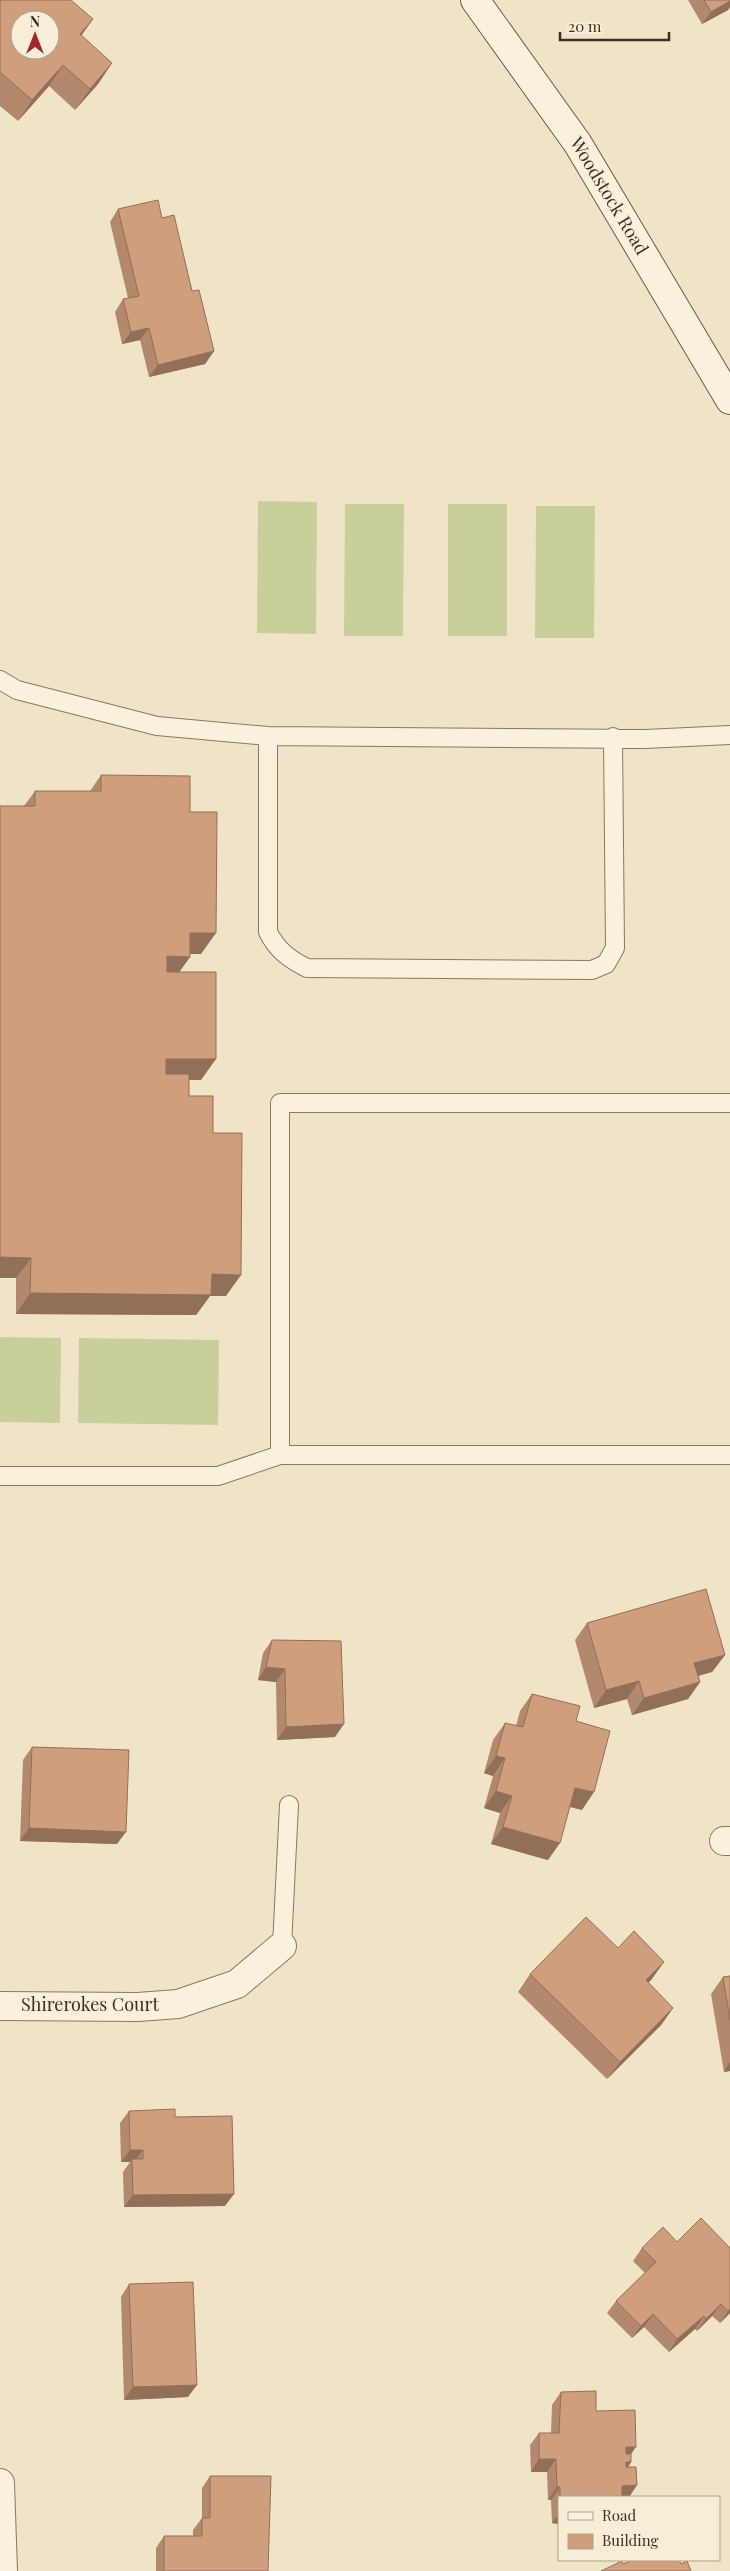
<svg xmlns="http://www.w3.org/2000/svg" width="730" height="2571" font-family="'Playfair Display',serif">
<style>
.garden{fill:#c9cf9b}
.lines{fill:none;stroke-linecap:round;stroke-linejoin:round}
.lane-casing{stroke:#8d765c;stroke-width:20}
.street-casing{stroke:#8d765c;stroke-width:30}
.secondary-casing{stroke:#6f573f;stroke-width:30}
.lane{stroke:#faf1dc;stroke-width:18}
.street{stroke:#faf1dc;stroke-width:28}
.secondary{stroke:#faf1dc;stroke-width:28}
.wall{fill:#b2896c}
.shaded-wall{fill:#916f58}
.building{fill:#cf9f7d;stroke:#916f58;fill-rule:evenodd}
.labels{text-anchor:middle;stroke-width:4;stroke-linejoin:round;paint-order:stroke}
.street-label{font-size:18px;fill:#3d2e20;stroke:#f7eed8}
</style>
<rect width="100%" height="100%" fill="#f0e4c8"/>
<path class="garden" d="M258,501L317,502L316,634L257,633Z
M345,504H404L403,636H344Z
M448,504H507V636H448Z
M536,506H595L594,638H535Z
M0,1337L61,1338L60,1423L0,1422Z
M79,1338L219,1340L218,1425L78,1423Z"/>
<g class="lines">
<g class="lane-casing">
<path id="lane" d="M0,680L17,690L157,726L268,736L645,739L730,735
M268,736V932C277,950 289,959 307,968L592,970L606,964L615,948L613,737
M730,1103H280V1455H730
M0,1476H218L280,1455
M282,1946L289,1805"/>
</g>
<g class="street-casing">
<path id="street" d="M724,1841H730
M0,2006L138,2007L178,2004L237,1984L282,1946
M0,2483L3,2571"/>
</g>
<g class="secondary-casing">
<path id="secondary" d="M475,0L578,144L730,400"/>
</g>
<use href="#lane" class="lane"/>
<use href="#street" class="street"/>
<use href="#secondary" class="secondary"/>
</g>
<path class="wall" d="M0,0L93,19L81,36L112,63L98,84L75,110L49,86L18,121L0,106Z
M688,0H730V7L728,10L702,24Z
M118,209L162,218L192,291L214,351L205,364L149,377L140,340L122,344L115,312L123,299L128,298L110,222Z
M101,775L190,812L201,954H190V957L179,972L201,1080H189V1096L213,1133L226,1296H210L196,1315L16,1314V1278H0V806H24L35,791H90Z
M587,1623L725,1655L712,1672L698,1676L700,1682L688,1699L632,1715L627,1699L594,1708L575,1640Z
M272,1640L335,1737L277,1740L276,1682L258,1680L263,1653Z
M532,1694L576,1721L582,1810L570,1807L548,1860L491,1844L500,1813L484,1808L493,1776L484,1773L493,1740L505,1723L516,1726L520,1711Z
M32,1747L117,1844L20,1841L23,1760Z
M618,1948L652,1979L648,1983L673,2008L661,2025L607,2079L518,1992L530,1974Z
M730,1976V2071L724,2072L711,1994L723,1977Z
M129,2111L175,2117L225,2206L124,2207L123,2172L130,2162H121L120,2123Z
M677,2242L730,2248V2313L720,2323L712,2316L697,2331L695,2329L669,2352L644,2327L632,2338L607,2313L616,2301L645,2273L633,2261L642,2248Z
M129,2284L188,2397L124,2400L121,2297Z
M561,2392L596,2411L631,2454V2462L628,2467L637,2485L629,2497H559V2524L552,2523L551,2500H548L547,2472H531L530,2445L539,2433H551L552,2405Z
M210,2476L268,2571H156V2548L164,2536H193V2530L202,2518V2488Z"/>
<path class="shaded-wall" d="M730,1V7L728,10L702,24L711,12Z
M93,19L78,40L80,34Z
M112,63L98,84L75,110L90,89Z
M63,65L49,86L18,121L32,100Z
M149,328L140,340L122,344L131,332Z
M214,351L205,364L149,377L158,365Z
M190,933H216L201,954H176Z
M167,956L190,957L175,978L153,977Z
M166,1059H216L201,1080L152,1079Z
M0,1257L31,1258L16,1278H0Z
M212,1274L241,1275L226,1296H210L196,1315L16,1314L30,1293Z
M725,1655L712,1672L682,1680L694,1663Z
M266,1667L285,1669L276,1682L258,1680Z
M639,1681L627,1699L594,1708L606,1690Z
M700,1682L688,1699L632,1715L644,1698Z
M344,1724L335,1737L277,1740L286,1727Z
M496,1756L505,1758L493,1776L484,1773Z
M575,1788L594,1792L582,1810L563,1805Z
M496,1791L512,1796L500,1813L484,1808Z
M503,1827L560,1843L548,1860L491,1844Z
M29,1828L126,1832L117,1844L20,1841Z
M664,1962L652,1979L634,1998L646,1980Z
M673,2008L661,2025L607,2079L620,2062Z
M730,2062V2071L724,2072Z
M130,2150H143L134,2162L132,2159L130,2162H121Z
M234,2194L225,2206L124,2207L133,2195Z
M721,2304L712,2316L697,2331L706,2319Z
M730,2309V2313L720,2323L728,2311Z
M653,2314L644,2327L632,2338L641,2326Z
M704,2316L695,2329L669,2352L677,2339Z
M197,2385L188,2397L124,2400L133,2387Z
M626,2447H636L627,2460H617Z
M539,2459H556L547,2472H531Z
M626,2462H631L623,2475Z
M637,2485L629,2497H614L622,2486Z
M557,2487H560L551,2500H548Z
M559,2514V2524L552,2523Z"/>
<path class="building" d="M0,0H71L93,19L80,34L112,63L90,89L63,65L32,100L0,72ZM20,20H50V50H20Z
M704,0H730V1L711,12Z
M158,200L162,218L174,215L192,291L199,290L214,351L158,365L149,328L131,332L123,299L139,296L118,209Z
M101,775L190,776V812H217L216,933H190V957L167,956V972H216V1059H166V1074H189V1096H213V1133H242L241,1275L212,1274L211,1295L30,1293L31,1258L0,1257V806H35V791H101Z
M706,1589L725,1655L694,1663L700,1682L644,1698L639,1681L606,1690L587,1623Z
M272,1640L341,1641L344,1724L286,1727L285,1669L266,1667Z
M532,1694L580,1706L576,1721L610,1731L594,1792L575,1788L560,1843L503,1827L512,1796L496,1791L505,1758L496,1756L505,1723L523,1727Z
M32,1747L129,1750L126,1832L29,1828Z
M586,1917L618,1948L634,1931L664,1962L646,1980L673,2008L620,2062L530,1974Z
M730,1976V2020L723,1977Z
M175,2109V2117L232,2116L234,2194L133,2195L132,2159H143V2150H130L129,2111Z
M701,2218L730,2248V2309L728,2311L721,2304L706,2319L704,2316L677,2339L653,2314L641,2326L616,2301L656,2262L642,2248L663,2227L677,2242Z
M193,2282L197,2385L133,2387L129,2284Z
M596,2391V2411L635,2410L636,2447H626V2454H631V2462H626V2467H636L637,2485L622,2486V2497H560V2487H557L556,2459H539V2433H559L561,2392Z
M210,2476H271L268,2571H164V2536H202V2518H210Z
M632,2560H679L681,2564L687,2561L691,2571H601L622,2561L623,2564Z"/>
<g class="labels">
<g class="street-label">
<text transform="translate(609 196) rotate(59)" y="6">Woodstock Road</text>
<text x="90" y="2011">Shirerokes Court</text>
</g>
</g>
<rect x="558" y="2496" width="162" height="65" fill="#f7eed8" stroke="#ada18e"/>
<rect x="568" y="2512" width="25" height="8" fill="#faf1dc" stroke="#ada18e"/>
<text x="602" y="2521" font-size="15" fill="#3d2e20">Road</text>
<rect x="568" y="2534" width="25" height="15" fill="#cf9f7d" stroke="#ada18e"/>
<text x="602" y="2546" font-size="15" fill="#3d2e20">Building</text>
<g transform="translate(35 35)"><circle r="24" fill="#f7eed8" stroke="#ada18e"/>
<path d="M0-4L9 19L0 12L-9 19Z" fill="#9e2a2b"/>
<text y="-8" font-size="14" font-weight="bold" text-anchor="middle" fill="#3d2e20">N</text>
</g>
<path d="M560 32v8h109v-8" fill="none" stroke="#3d2e20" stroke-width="2.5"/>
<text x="568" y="32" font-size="15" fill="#3d2e20" stroke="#f7eed8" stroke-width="4" paint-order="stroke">20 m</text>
</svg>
